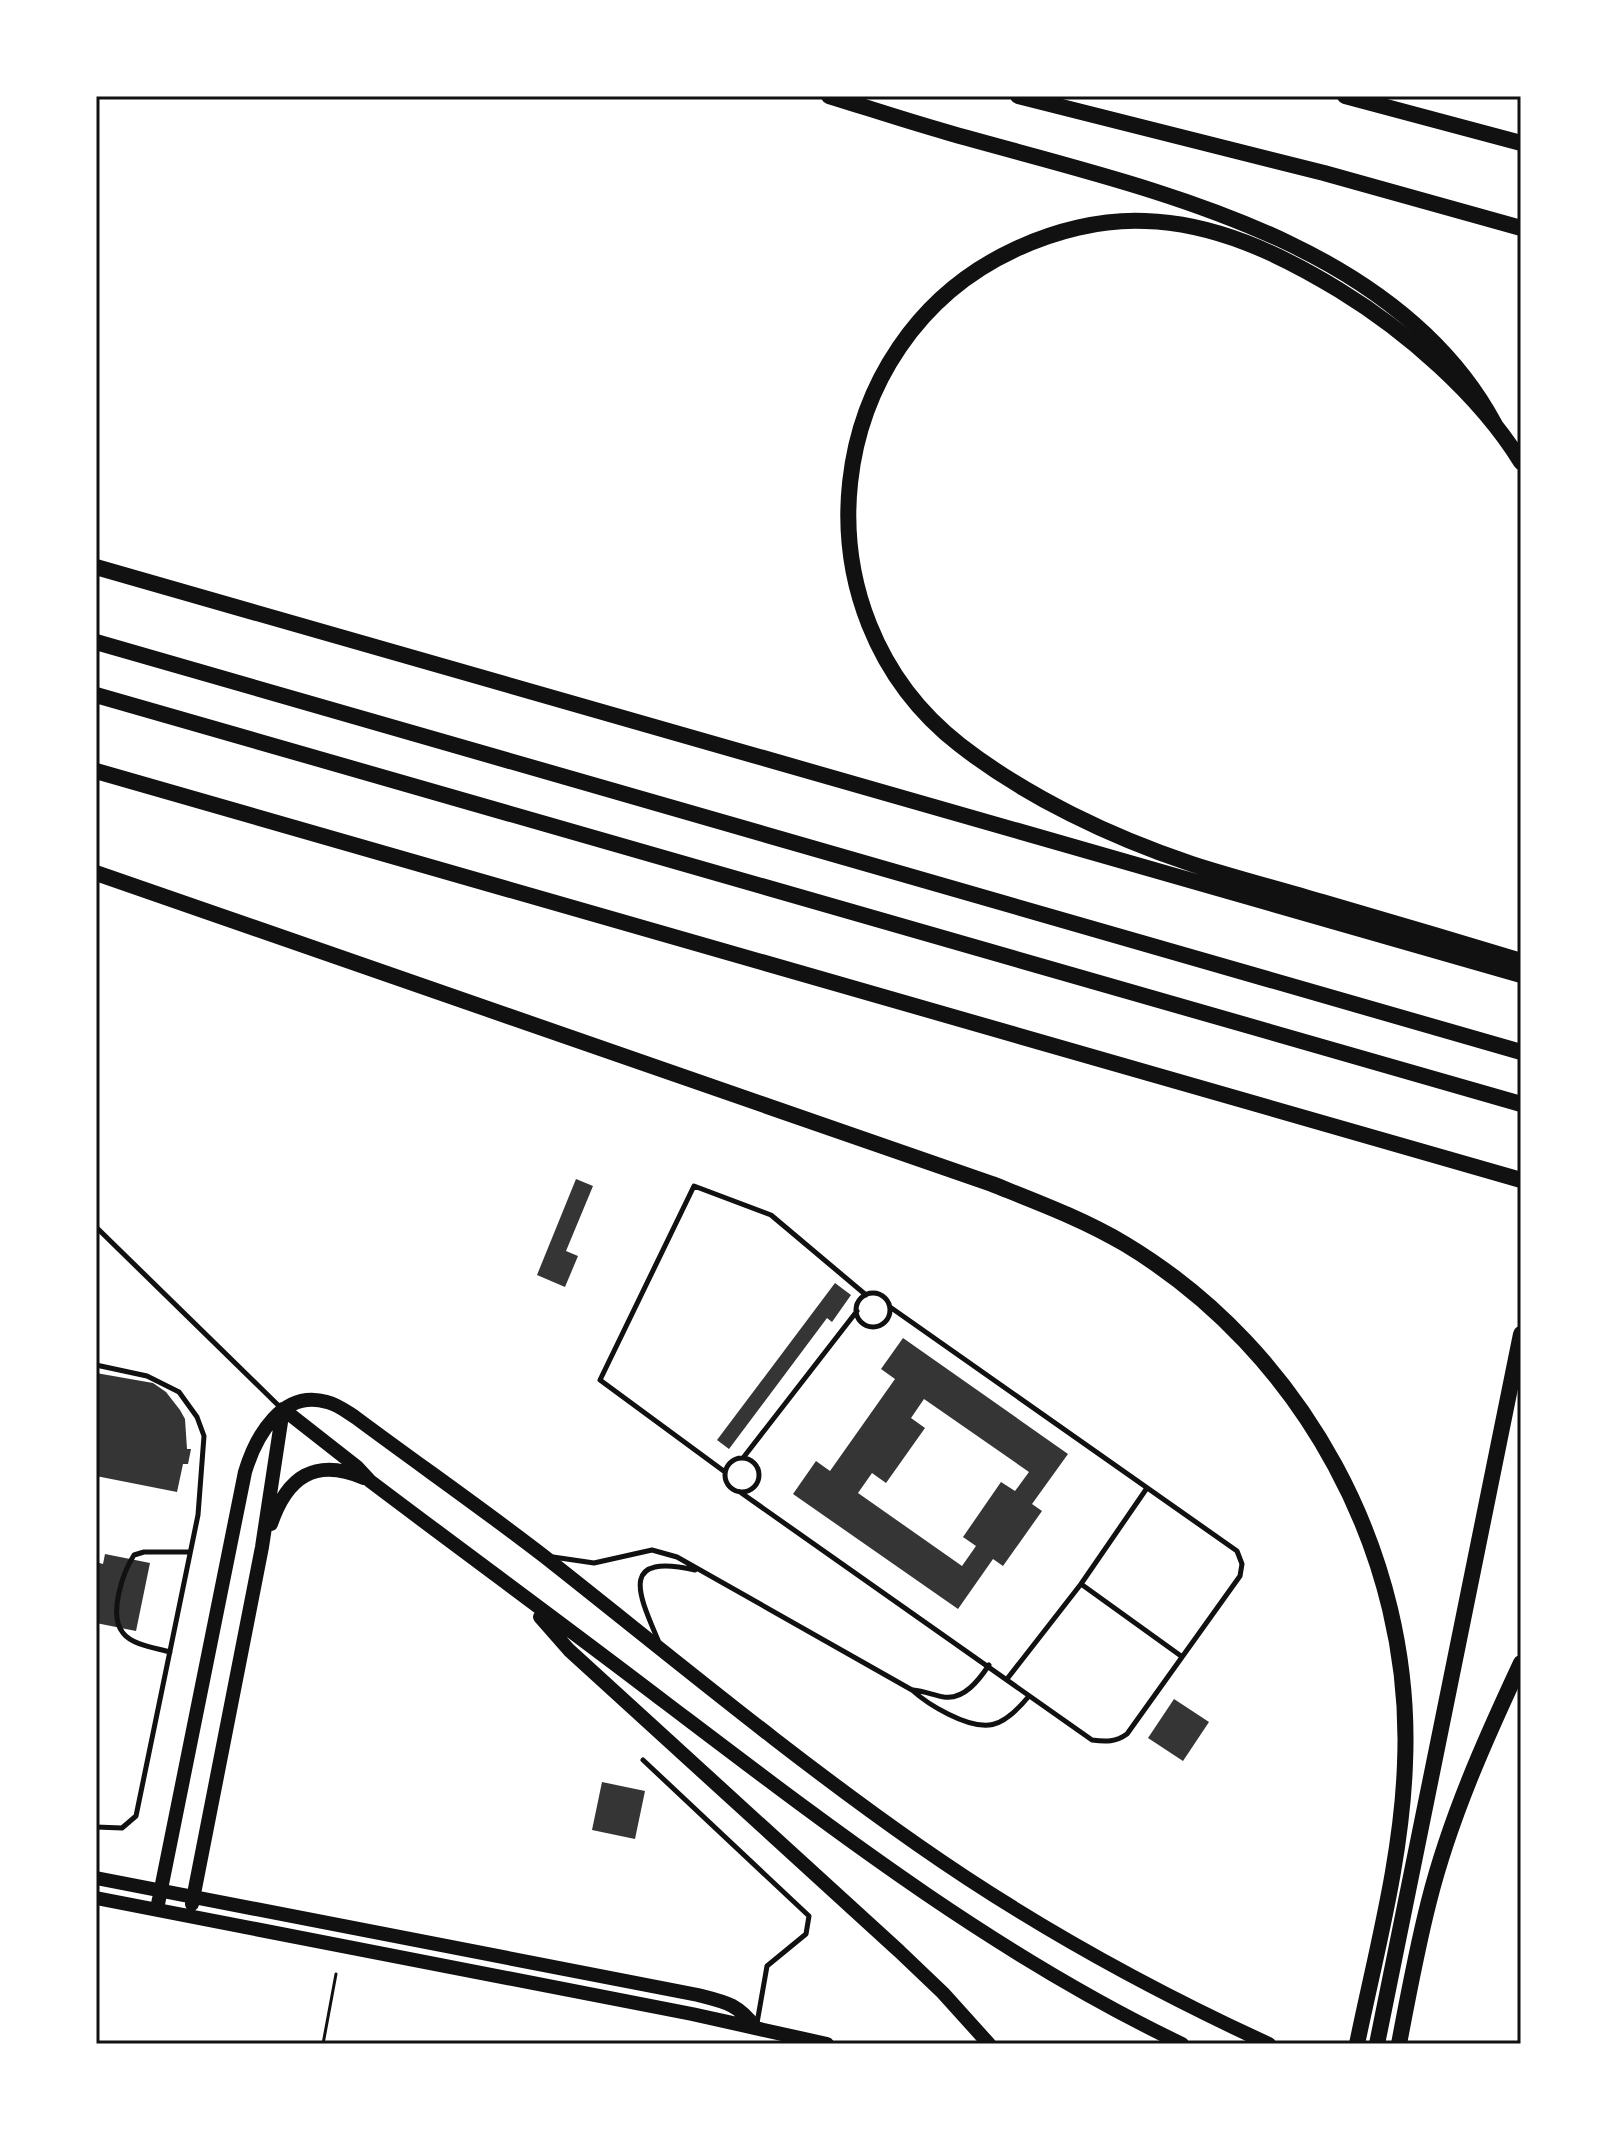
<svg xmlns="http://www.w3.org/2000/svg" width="1617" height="2140" font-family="'Crimson Pro',serif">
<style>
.building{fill:#353535;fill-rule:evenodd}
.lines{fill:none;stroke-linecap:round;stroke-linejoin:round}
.path{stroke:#111;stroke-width:3}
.service{stroke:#111;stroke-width:5}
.primary{stroke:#111;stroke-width:14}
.trunk{stroke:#111;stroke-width:16}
.motorway{stroke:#111;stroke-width:16}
.neatline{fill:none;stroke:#111;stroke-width:3}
</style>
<rect width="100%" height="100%" fill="#fff"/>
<path class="building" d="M576,1179L593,1186L566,1251L578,1256L565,1287L537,1275Z
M835,1283L851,1295L832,1322L827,1318L729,1449L717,1440Z
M903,1338L1068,1454L1032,1504L1042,1511L1003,1566L993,1559L958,1609L793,1494L816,1461L830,1471L895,1379L881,1369ZM924,1399L1029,1472L1015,1491L1001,1482L963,1537L976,1546L962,1566L858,1493L872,1473L886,1483L925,1428L911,1418Z
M96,1373L153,1383L166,1392L180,1410L185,1419L187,1449H191L188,1464H183L177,1492L96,1476Z
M105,1554L150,1563L136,1631L96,1623V1562L103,1564Z
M1174,1699L1209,1722L1183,1761L1148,1738Z
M602,1782L645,1791L635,1839L592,1830Z"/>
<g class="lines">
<path class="path" d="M323,2044L336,1974"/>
<path class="service" d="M96,1227L281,1408
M856 1310a17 17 0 1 1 34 0a17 17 0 1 1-34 0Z
M96,1365L147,1376L179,1392L197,1417L204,1436L198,1515L136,1816L122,1828L96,1827
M743,1458L857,1311
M725 1475a17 17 0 1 1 34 0a17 17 0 1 1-34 0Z
M725,1472L600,1380L694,1186L771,1215L866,1295
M740,1492L1092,1740C1106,1742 1116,1742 1127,1734L1240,1576L1242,1564L1237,1551L890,1307
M553,1557L594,1563L652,1550L677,1557L912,1690C923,1700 934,1707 948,1714C986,1733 1002,1729 1029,1696
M1081,1584L1181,1656
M658,1640C638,1593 619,1553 695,1570
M170,1652C156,1648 132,1645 123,1633C108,1615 123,1572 134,1555L144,1552H190
M1007,1679L1081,1584L1147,1488
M913,1690C924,1691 933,1695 944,1697C964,1700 979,1680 989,1665
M643,1760L809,1916L806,1934L767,1966L757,2023"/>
<path class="primary" d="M283,1409L357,1467L370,1481C468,1555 568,1628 666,1703C831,1828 994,1954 1182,2044
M271,1524C287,1477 315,1457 364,1478
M540,1617L569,1650L899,1951L943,1993L989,2044
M96,1878L698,1995C726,2002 738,2004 756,2028
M96,1898L692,2014L827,2044
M192,1904L262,1547L283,1409
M157,1909L245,1472C256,1436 282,1389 327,1402C337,1404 347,1412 355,1417C418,1464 483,1509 545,1557C668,1654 789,1755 918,1845C1028,1922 1147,1988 1269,2044"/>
<path class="trunk" d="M1521,462C1479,394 1406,331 1339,290C1280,254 1215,223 1145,221C1101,219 1054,231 1014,250C819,341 790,613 960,745C1027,797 1111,837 1192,864C1235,878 1279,889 1322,902C1388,921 1455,941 1521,961
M96,567L1521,975
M96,642L1521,1052
M96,695L1521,1104
M96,771L1521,1180
M96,873L992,1184C1037,1202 1083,1219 1125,1244C1303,1351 1414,1555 1405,1763C1402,1857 1376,1952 1357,2044
M1377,2044L1521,1334"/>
<path class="motorway" d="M829,96C868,108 907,121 946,132C1134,186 1392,234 1494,423
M1018,96L1324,173L1521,228
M1345,96L1521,143
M1399,2044C1408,1996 1417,1948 1429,1901C1450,1818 1485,1740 1521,1663"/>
</g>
<rect width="1617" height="2140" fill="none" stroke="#ffffff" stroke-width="196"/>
<rect x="98" y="98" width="1421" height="1944" class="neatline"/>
</svg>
